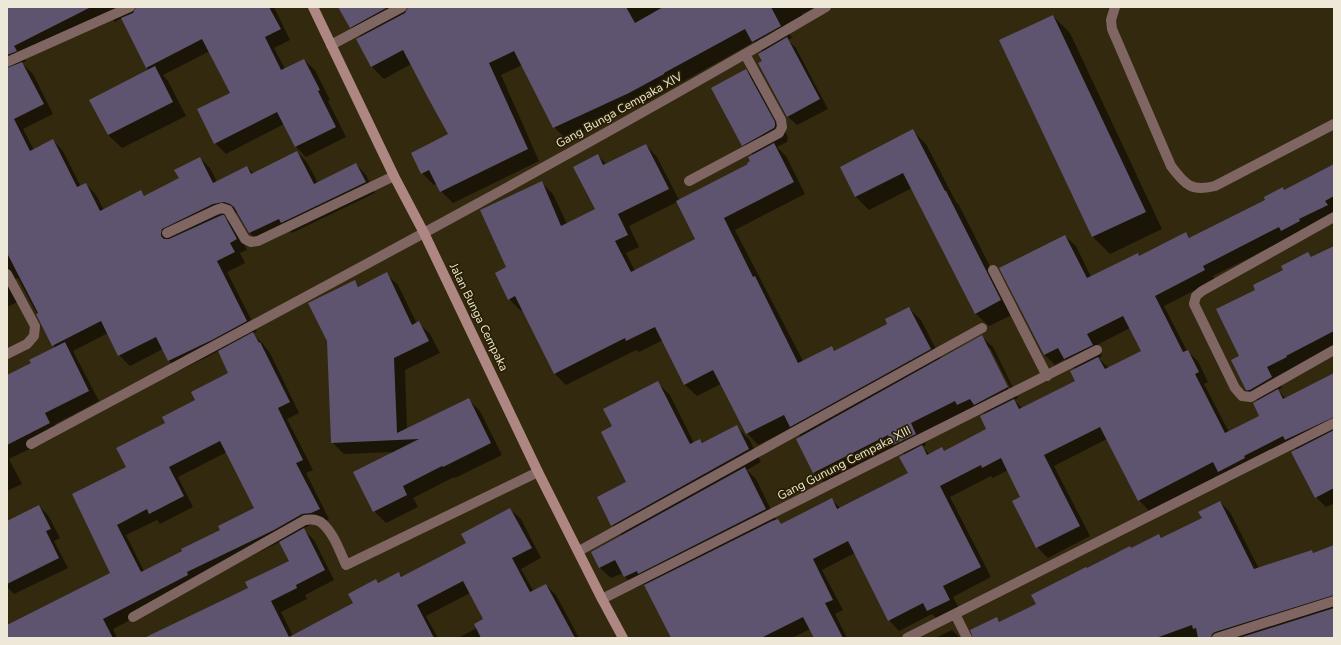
<svg xmlns="http://www.w3.org/2000/svg" width="1341" height="645" font-family="'Nunito Sans',sans-serif">
<style>
.shadow{fill:#0007;fill-rule:evenodd}
.building{fill:#5e546f;fill-rule:evenodd}
.lines{fill:none;stroke-linecap:round;stroke-linejoin:round}
.street{stroke:#7f6663;stroke-width:10}
.secondary{stroke:#ae8782;stroke-width:10}
.labels{text-anchor:middle;stroke-width:3.5;stroke-linejoin:round;paint-order:stroke}
.street-label{font-size:12px;fill:#eee8d8;stroke:#292004}
</style>
<rect width="100%" height="100%" fill="#33290e"/>
<path class="shadow" d="M7,7H274L290,40L274,48L285,69L304,60L315,70L330,100L328,101L346,137L306,157L296,147L284,124L226,154L215,143L231,93L210,51L163,75L168,81L186,116L122,148L108,135L149,70L147,68L122,18L115,22L107,14L24,57L26,61L22,63L33,74L53,114L23,129L34,150L53,140L63,151L81,187L86,184L96,195L104,210L141,192L145,196L180,179L200,158L210,168L217,182L247,167L254,174L297,152L307,162L318,183L356,164L366,175L375,193L292,233L289,229L260,243L250,233L238,213L231,212L223,216L234,227L247,250L240,253L245,263L227,272L257,331L253,334L263,344L270,353L299,413L287,419L313,470L306,473L329,519L322,523L312,524L303,529L314,540L334,580L305,595L307,599L281,612L293,636L354,603L376,580L379,583L399,573L403,577L467,543L510,509L521,519L541,558L521,569L534,592L546,585L556,595L579,638H458L477,628L485,620L470,593L426,616L438,638H159L249,588L290,561L280,542L196,582L198,585L113,629L117,638H7V630L111,573L74,494L127,468L167,423L230,373L219,351L179,371L169,361L163,349L130,366L119,355L108,333L73,351L99,401L55,424L60,434L9,459L22,484L7,491V376L32,363L55,348L18,278L12,281L18,302L7,307ZM227,452L255,509L221,530L144,571L126,535L157,520L160,524L193,507L178,477Z
M339,7H816L802,14V16L785,25L792,38L788,40L796,48L828,109L797,125L787,116L763,61V52L754,42L641,105L566,139L554,127L522,65L501,75L539,161L453,203L441,191L437,184L434,185L422,173L450,134L411,64L384,79L372,67L357,39L361,37L350,27Z
M1053,16L1070,33L1162,229L1110,254L1093,237L1000,41Z
M746,71L760,84L788,137L787,142L777,147L786,156L805,194L735,230L803,361L832,348L835,351L888,324L909,308L921,320L941,359L982,337L993,347L1018,398L1014,400L1022,408L1076,381L1075,369L1065,359L1055,365L1044,354L1065,236L1076,246L1091,277L1137,254L1140,257L1186,233L1191,239L1267,200L1283,188L1285,190L1334,164V217L1289,238L1213,276L1215,280L1164,306L1187,351L1198,361L1208,382L1204,384L1229,432L1260,416L1258,401L1247,389L1240,356L1256,290L1308,254L1312,258L1334,247V349L1277,378L1282,388L1278,390L1286,399L1334,374V507L1333,504L1326,507L1316,497L1297,450L1293,446L1253,466L1254,469L1229,482L1221,474L1149,511L1139,500L1107,439L1054,466L1090,536L1048,558L1037,547L1022,497L1008,470L993,478L991,476L950,497L991,577L953,597L960,610L939,621L932,614L899,631L889,620L855,553L822,570L843,610L835,614L847,638H815L810,629L792,638H671L644,584L636,588L625,577L623,573L611,578L599,567L622,536L612,525L627,483L613,427L658,383L670,395L694,443L700,440L704,443L737,427L749,439L761,462L747,470L756,479L776,520L782,525L832,500L840,508L909,474L905,455L896,447L825,483L814,472L801,437L792,428L758,445L747,433L721,384L697,396L685,385L663,340L639,352L636,350L566,385L555,374L523,310L521,311L509,299L507,268L541,182L553,194L567,224L596,209L598,155L607,165L646,145L657,157L679,200L749,164L752,162L753,155L742,145ZM677,202L697,240L635,271L626,253L639,247L629,226ZM1130,328L1142,351L1109,368L1098,358L1102,356L1097,345ZM987,348H990L1012,391L1010,392ZM980,410L985,415L987,430L945,451L942,449L930,455L922,447L926,445L921,434Z
M913,131L926,144L956,202L959,205L1014,314L989,326L975,313L912,188L869,210L856,197L841,167Z
M386,274L398,285L417,324L419,323L430,334L440,353L405,370L407,429L468,399L480,411L502,455L455,478L454,477L413,498L418,507L386,523L374,511L395,452L344,454L332,442L354,281L360,287Z
M1220,502L1230,512L1259,569L1312,551L1314,553L1334,546V638H974L996,618L1001,623L1037,604L1087,569L1159,535L1163,539L1203,518Z
M39,506L48,515L60,538L54,541L68,568L14,594L7,587V522Z
M952,630L960,638H935Z"/>
<path class="building" d="M7,7H91L14,46L17,51L7,55Z
M136,7H269L281,29L265,37L281,70L304,59L320,90L318,91L336,127L295,147L277,112L214,144L197,109L230,93L202,39L146,68L121,18L133,13Z
M338,7H388L350,28Z
M408,7H626L635,23L663,7H771L781,26L752,42L745,29L664,73V74L629,93L553,128L514,51L489,63L528,149L440,192L429,170L421,174L411,153L448,134L427,96L403,50L371,67L356,39L405,13Z
M1053,15L1146,212L1092,237L999,40Z
M787,37L820,99L787,117L758,63L762,61L758,54Z
M22,62L44,104L14,119L30,151L53,139L77,187L86,183L100,211L141,190L144,196L179,178L174,170L200,157L213,183L247,166L251,174L297,151L314,184L356,163L366,182L281,223L279,219L249,233L234,207L230,204L224,202L213,204L162,229L161,233V236L164,239H169L222,215H224L237,239L230,243L235,252L217,261L247,321L212,340L168,361L156,337L118,356L101,321L52,346L36,314L38,313L7,253V68Z
M155,66L173,102L108,135L89,100Z
M746,69L775,122V126L774,128L742,146L711,88Z
M913,129L945,191H946L1001,300L975,314L903,173L855,197L840,167Z
M774,143L794,182L724,218L753,277L755,276L798,363L832,346L834,351L887,324L885,319L909,307L931,349L790,427L784,415L746,434L713,370L684,385L655,327L626,341L625,338L554,374L515,296L508,300L495,273L506,267L480,210L542,181L561,226L595,209L573,167L598,154L603,165L646,144L669,189L618,214L628,235L615,241L631,272L695,239L676,201L748,164L747,163L750,161L748,157Z
M1334,164V196L1325,201L1328,205L1299,219L1300,221L1281,231L1279,227L1203,266L1205,270L1155,296L1183,352L1188,350L1199,372L1195,374L1225,433L1259,416L1253,403L1278,389L1283,399L1334,373V417L1285,440L1283,436L1244,456L1245,458L1218,472L1213,462L1138,501L1100,427L1044,455L1080,526L1036,548L1012,501L1020,497L1001,458L982,468L981,465L940,486L981,567L943,586L950,600L927,611L923,603L888,621L848,541L813,559L833,600L825,603L843,638H814L803,617L761,638H671L644,585L772,521L778,519L781,524L832,498L837,509L908,473L899,457L922,445L927,455L942,447L944,451L986,429L980,416L1014,399L1019,409L1075,381L1070,371L1098,357L1105,369L1141,351L1123,316L1087,334L1093,345L1064,359L1058,348L1044,355L999,268L1065,235L1087,278L1138,253L1139,256L1186,232L1189,238L1265,200L1264,197L1283,187L1284,190Z
M1334,246V331L1286,356L1287,357L1267,367L1272,377L1250,390H1246L1231,360L1239,356L1216,309L1255,290L1253,285L1283,270L1281,266L1308,252L1311,257Z
M387,272L412,325L419,321L429,341L394,358L397,433L469,398L491,443L443,467L442,466L403,486L407,495L373,512L353,472L419,439L331,443L327,341L308,303L355,280L358,287Z
M253,332L259,343L260,342L290,402L278,408L303,460L296,463L320,509L311,513L302,514L274,530L187,572L188,575L103,619L113,638H7V625L110,573L72,494L126,467L116,448L165,423L162,417L195,400L191,392L228,373L218,351ZM220,441L254,508L218,526L220,530L181,549L182,551L141,572L117,525L147,509L149,514L184,496L169,467Z
M982,335L1008,387L974,405L970,399L957,405L955,401L911,423L916,434L893,445L888,435L813,473L796,439Z
M65,342L89,391L45,413L50,423L7,445V375L31,363L29,360Z
M658,381L690,444L700,439L702,443L737,425L749,449L611,526L597,497L626,482L601,432L612,426L603,409Z
M1334,430V488L1315,498L1291,452Z
M745,467L766,509L638,574L637,571L624,577L615,560L599,568L591,552Z
M1220,501L1254,569L1312,550L1313,553L1334,545V595L1215,632L1212,634L1211,638H1198L1196,628L1193,629L1192,625L1156,638H973L970,630L997,617L999,622L1036,604L1031,595L1086,567L1087,568L1130,546L1131,548L1159,534L1161,538L1202,518L1198,512Z
M39,505L51,529L46,531L59,558L7,584V521Z
M510,508L532,548L512,558L530,592L546,584L575,638H481L474,624L483,619L463,581L417,605L434,638H144L248,588L245,582L289,561L279,542L304,528L325,570L296,585L297,588L271,601L289,637L353,603L348,594L376,579L378,583L399,572L401,577L466,543L461,534Z
M1334,608V638H1239Z"/>
<g class="lines">
<path class="street" d="M1115,7L1111,20L1112,29L1171,166C1185,185 1192,192 1215,186L1334,124
M331,45L402,7
M7,62L130,7
M689,181L779,133L782,127L781,120L745,54
M1334,217L1202,291L1196,296L1194,304L1235,388L1242,396L1251,397L1334,350
M167,233L216,210L222,208L228,210L245,239L251,242L258,241L394,176
M993,270L1047,376
M7,274L35,326L34,336L27,344L7,354
M31,444C298,301 565,160 826,7
M579,551L982,328
M602,599L1097,350
M955,614L967,638
M133,617L305,520C312,519 318,519 323,524C334,534 340,552 346,565L538,472
M907,638L1334,423
M1217,638L1334,601"/>
<path class="secondary" d="M313,7L394,176L424,233L538,472L602,599L623,638"/>
</g>
<g class="labels">
<g class="street-label">
<text transform="translate(619 110) rotate(-29)" y="4">Gang Bunga Cempaka XIV</text>
<text transform="translate(479 317) rotate(64)" y="4">Jalan Bunga Cempaka</text>
<text transform="translate(844 463) rotate(-27)" y="4">Gang Gunung Cempaka XIII</text>
</g>
</g>
<rect width="1341" height="645" fill="none" stroke="#eee8d8" stroke-width="16"/>
</svg>
